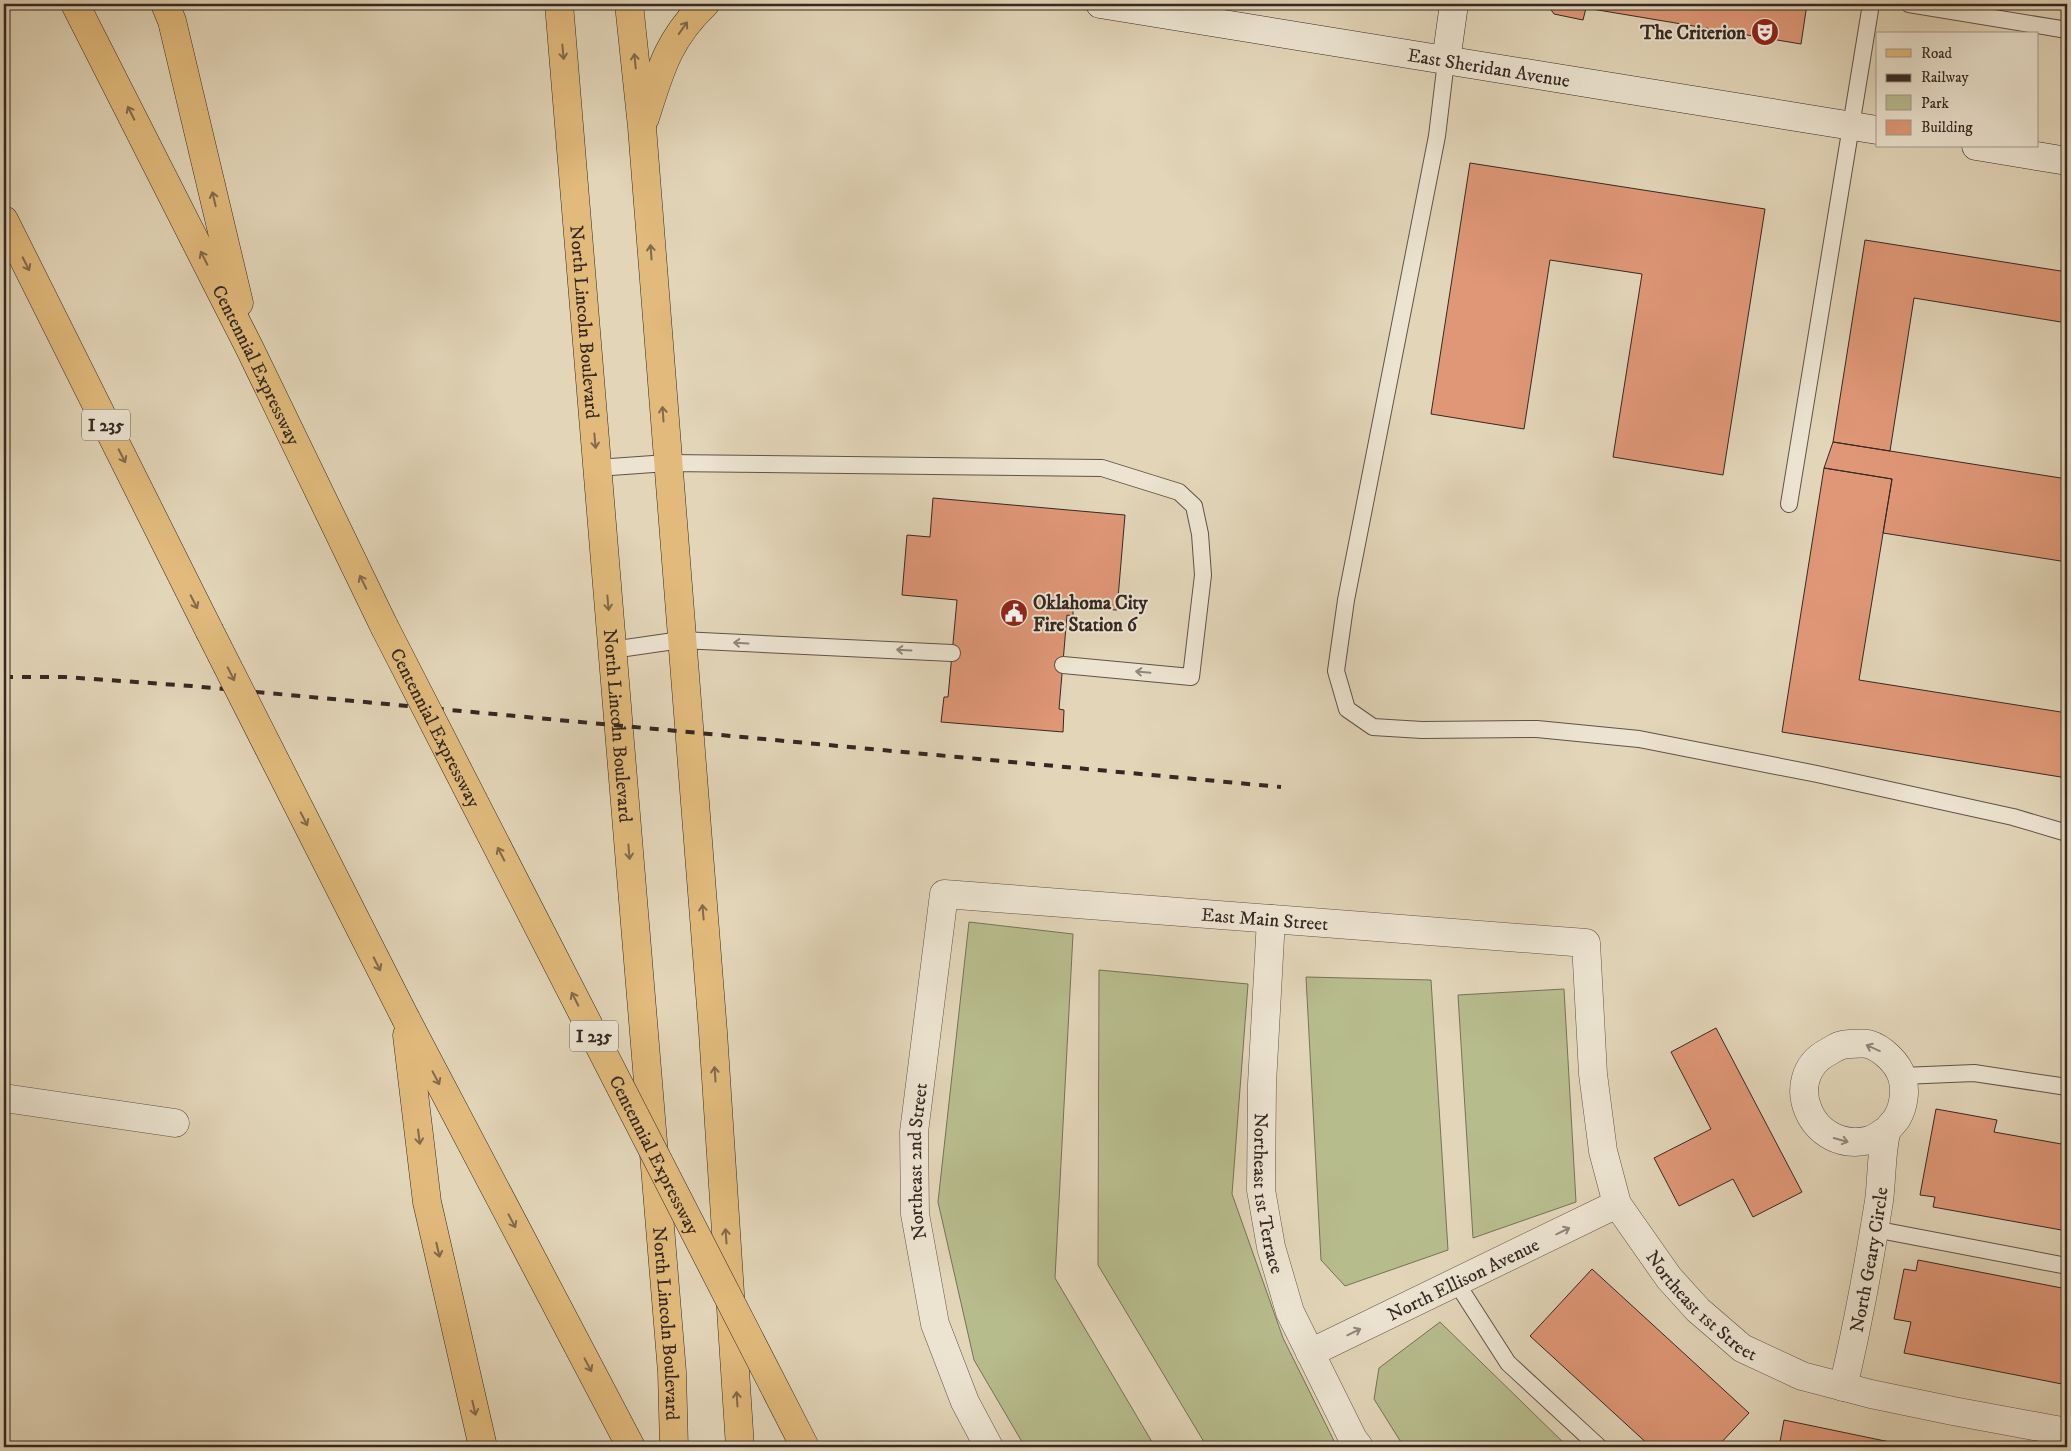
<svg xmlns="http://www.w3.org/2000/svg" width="2071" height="1451" font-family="'IM FELL DW Pica',serif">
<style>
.green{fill:#b7bc8d;stroke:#767258}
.building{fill:#df9777;stroke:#352823}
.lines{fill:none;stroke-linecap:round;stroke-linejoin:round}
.lane-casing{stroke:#605348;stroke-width:18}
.street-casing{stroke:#605348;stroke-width:29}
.secondary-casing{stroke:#352823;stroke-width:29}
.primary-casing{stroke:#352823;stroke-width:29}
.highway-casing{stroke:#352823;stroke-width:29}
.lane{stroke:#ece4d1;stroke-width:16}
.street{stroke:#ece4d1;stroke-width:28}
.secondary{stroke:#ece4d1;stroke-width:28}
.primary{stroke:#e1ba7c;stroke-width:28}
.highway{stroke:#e1ba7c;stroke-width:28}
.rail{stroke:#352823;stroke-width:4;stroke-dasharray:9 9;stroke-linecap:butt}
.highway-bridge-casing{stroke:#352823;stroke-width:29;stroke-linecap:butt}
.highway-bridge{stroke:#e1ba7c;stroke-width:28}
.oneway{stroke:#826a4b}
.oneway2{stroke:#90867a}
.labels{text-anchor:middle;stroke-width:4;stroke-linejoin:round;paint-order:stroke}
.shield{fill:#ece4d1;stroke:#6c6057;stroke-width:1}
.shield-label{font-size:18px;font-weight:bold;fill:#352823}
.poi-label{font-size:19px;font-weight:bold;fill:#352823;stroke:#ece4d1;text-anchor:end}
.street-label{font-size:19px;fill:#352823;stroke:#ece4d1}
</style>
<rect width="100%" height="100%" fill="#e2d5b8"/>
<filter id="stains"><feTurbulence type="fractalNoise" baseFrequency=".004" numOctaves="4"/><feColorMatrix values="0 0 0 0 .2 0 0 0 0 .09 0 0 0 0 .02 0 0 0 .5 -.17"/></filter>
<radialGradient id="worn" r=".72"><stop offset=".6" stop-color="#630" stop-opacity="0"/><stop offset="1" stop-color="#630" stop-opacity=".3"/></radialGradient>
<path class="green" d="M969,922L1073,934L1055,1278L1155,1447H1025L974,1360L938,1202Z
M1099,970L1248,984L1232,1194L1283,1338L1337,1447H1207L1098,1265Z
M1306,977L1431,980L1448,1250L1345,1286L1321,1260Z
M1564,989L1576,1202L1473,1238L1458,995Z
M1440,1322L1568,1447H1404L1374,1399L1379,1368Z"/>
<path class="building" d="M1547,4H1807L1801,44L1586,8L1583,20L1554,14Z
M1470,163L1765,209L1723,475L1613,457L1642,274L1550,260L1524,429L1431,414Z
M1865,240L2067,272V323L1914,298L1890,451L1833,442Z
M1833,442L2067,479V562L1883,533L1892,479L1824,468Z
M1824,468L1892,479L1859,680L2067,713V778L1782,732Z
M933,498L1125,515L1117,610L1073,607V616L1067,615L1059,709L1064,710L1063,732L941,722L944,697H948L957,600L902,595L907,535L930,537Z
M1716,1028L1802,1192L1753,1217L1733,1179L1679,1206L1654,1158L1711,1129L1671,1052Z
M1936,1109L1997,1120L1994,1132L2067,1145V1231L1933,1207L1935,1197L1920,1195Z
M1918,1260L2067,1289V1385L1904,1353L1911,1322L1894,1319L1904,1269L1916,1271Z
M1592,1269L1749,1413L1717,1447H1651L1530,1336Z
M1784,1420L1914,1447H1779Z"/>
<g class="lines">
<g class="lane-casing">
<path id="lane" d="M1909,4L2067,30
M1446,61L1437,136L1346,600L1336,671L1347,709L1373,727L1422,730L1537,729L1639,739L1817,774L2013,817L2067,833
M597,468L667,463L1102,468L1179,492L1194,506L1200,534L1203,575L1191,677L1063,665
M1789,504L1871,4
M612,650L681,640L952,653
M1902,1076L1974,1073L2067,1087
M1874,1229L2067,1266
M1456,1282L1508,1363L1599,1447"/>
</g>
<g class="street-casing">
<g id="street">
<path id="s1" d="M1271,919L1262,1084L1261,1190L1271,1247L1290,1312L1353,1439L1359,1447"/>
<path d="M4,1098L175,1123"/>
<path id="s2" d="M1310,1353L1617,1204"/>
<path id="s3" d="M1843,1387C1858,1325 1869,1263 1879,1201C1882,1178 1881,1155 1886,1133C1888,1127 1894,1123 1897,1118C1904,1106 1906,1089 1902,1077C1898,1063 1882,1048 1868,1044C1862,1043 1854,1044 1849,1044C1840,1044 1835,1048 1828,1052C1780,1077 1810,1155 1870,1140C1876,1138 1882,1133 1887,1130"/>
<path id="s4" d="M989,1447L965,1402L935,1324L915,1214L914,1132L944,894L1586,943L1593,1074L1603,1151L1617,1204L1669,1278L1698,1310L1742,1348L1802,1376L1871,1394L1953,1411L2067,1432"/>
</g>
</g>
<g class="secondary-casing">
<g id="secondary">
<path id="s5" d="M1100,4L1877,130"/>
<path d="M1446,61L1454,4"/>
<path d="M1976,146L2067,161"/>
</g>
</g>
<g class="primary-casing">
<g id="primary">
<path id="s6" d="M559,4L672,1372L674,1447"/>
<path d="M629,4L642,127L713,1032L740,1447"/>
<path d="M645,118C660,71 668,39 705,4"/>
</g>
</g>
<g class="highway-casing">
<g id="highway">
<path id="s7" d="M75,4L250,349L384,626"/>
<path d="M165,4L172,21L239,303"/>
<path d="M4,220L209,630"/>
<path d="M406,1019L631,1447"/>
<path d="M407,1035L427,1202L483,1447"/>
</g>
</g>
<use href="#lane" class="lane"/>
<use href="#street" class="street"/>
<use href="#secondary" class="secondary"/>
<use href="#primary" class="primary"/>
<use href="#highway" class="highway"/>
<path class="rail" d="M4,677H65L192,686L1281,787"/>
<g class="highway-bridge-casing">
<g id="highway-bridge">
<path id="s8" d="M384,626L805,1447"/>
<path d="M209,630L406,1019"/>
</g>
</g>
<use href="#highway-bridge" class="highway-bridge"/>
</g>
<defs><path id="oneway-shaft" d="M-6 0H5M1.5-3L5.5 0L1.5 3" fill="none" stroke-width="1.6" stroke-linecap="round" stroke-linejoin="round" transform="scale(1.25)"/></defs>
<g class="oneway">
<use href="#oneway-shaft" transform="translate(683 28) rotate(-55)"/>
<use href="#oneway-shaft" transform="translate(563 52) rotate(85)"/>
<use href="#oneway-shaft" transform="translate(635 61) rotate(-96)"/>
<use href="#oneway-shaft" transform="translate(131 113) rotate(-117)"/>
<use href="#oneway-shaft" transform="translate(214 199) rotate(-103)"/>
<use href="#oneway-shaft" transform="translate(651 252) rotate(-94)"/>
<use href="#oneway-shaft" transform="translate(204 258) rotate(-117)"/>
<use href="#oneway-shaft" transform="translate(26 264) rotate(63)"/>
<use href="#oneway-shaft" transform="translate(663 414) rotate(-94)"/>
<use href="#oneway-shaft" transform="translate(595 441) rotate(85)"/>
<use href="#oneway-shaft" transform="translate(122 456) rotate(63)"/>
<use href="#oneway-shaft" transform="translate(363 582) rotate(-116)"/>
<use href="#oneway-shaft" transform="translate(194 602) rotate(63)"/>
<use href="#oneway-shaft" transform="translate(608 603) rotate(85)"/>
<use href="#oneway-shaft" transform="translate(231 674) rotate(63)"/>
<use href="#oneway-shaft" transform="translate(304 819) rotate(63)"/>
<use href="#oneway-shaft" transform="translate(629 852) rotate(85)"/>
<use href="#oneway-shaft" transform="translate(501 854) rotate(-117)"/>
<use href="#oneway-shaft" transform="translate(703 912) rotate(-95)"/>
<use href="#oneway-shaft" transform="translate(377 964) rotate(63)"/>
<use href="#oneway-shaft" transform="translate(575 999) rotate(-117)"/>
<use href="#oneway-shaft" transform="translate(715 1074) rotate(-94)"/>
<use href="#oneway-shaft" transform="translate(436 1078) rotate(62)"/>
<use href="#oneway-shaft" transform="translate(419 1137) rotate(83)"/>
<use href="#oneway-shaft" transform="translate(512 1221) rotate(62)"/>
<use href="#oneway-shaft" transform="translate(726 1236) rotate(-94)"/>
<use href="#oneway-shaft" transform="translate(438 1250) rotate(77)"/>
<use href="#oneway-shaft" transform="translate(588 1365) rotate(62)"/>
<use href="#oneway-shaft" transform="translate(737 1399) rotate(-94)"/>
<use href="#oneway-shaft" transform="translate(474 1408) rotate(77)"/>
</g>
<g class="oneway2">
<use href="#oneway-shaft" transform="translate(741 643) rotate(-177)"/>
<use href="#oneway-shaft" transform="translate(904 650) rotate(-177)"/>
<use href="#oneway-shaft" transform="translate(1143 672) rotate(-175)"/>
<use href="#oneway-shaft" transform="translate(1873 1048) rotate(-156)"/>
<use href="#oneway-shaft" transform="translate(1841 1140) rotate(16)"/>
<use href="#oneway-shaft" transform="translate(1563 1231) rotate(-26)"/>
<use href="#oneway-shaft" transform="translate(1354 1332) rotate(-26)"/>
</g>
<defs>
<g id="theatre-disc" transform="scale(1.4375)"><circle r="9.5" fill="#8f2418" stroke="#ece4d1"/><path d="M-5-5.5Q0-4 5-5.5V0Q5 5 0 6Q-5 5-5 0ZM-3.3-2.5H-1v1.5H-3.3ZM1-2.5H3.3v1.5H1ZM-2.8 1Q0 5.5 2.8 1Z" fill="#fff"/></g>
<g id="civic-disc" transform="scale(1.4375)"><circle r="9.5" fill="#8f2418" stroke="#ece4d1"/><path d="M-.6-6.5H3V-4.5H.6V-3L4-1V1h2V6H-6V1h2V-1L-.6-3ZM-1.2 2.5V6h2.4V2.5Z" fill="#fff"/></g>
</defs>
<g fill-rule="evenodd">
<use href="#theatre-disc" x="1765" y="32"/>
<use href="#civic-disc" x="1014" y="613"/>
</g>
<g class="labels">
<g class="shield">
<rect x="82" y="409.5" width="48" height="31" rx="4"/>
<rect x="570" y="1020.5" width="48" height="31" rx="4"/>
</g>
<g class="shield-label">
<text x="106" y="431">I 235</text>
<text x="594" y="1042">I 235</text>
</g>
<g class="poi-label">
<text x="1746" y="39">The Criterion</text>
<text x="1033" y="609" text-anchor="start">Oklahoma City<tspan x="1033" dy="22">Fire Station 6</tspan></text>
</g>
<g class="street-label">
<text dy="7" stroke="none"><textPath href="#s5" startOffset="394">East Sheridan Avenue</textPath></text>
<text dy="7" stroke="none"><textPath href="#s6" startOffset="319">North Lincoln Boulevard</textPath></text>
<text dy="7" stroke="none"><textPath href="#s7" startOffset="404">Centennial Expressway</textPath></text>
<text dy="7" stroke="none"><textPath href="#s6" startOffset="724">North Lincoln Boulevard</textPath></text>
<text dy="7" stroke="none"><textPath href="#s8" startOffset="114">Centennial Expressway</textPath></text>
<text dy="7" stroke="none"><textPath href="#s4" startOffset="890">East Main Street</textPath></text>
<text dy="7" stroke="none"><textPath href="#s8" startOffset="594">Centennial Expressway</textPath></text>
<text dy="7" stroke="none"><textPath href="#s4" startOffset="299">Northeast 2nd Street</textPath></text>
<text dy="7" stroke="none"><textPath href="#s1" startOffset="275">Northeast 1st Terrace</textPath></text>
<text dy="7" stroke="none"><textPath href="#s3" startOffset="130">North Geary Circle</textPath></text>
<text dy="7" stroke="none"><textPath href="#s2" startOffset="170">North Ellison Avenue</textPath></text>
<text dy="7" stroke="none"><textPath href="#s4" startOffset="1609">Northeast 1st Street</textPath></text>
<text dy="7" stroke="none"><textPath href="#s6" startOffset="1324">North Lincoln Boulevard</textPath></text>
</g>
</g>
<rect width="2071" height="1451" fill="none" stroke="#e2d5b8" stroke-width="20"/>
<rect x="5" y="5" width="2061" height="1441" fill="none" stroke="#352823" stroke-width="2.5"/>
<rect x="10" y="10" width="2051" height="1431" fill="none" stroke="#352823"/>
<rect x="1876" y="32" width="162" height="115" fill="#ece4d1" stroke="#a3998b"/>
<rect x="1886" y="49" width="25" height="8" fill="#e1ba7c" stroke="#a3998b"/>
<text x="1921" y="58" font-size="15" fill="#352823">Road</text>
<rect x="1886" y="74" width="25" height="8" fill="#352823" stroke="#a3998b"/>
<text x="1921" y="82" font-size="15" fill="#352823">Railway</text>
<rect x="1886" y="95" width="25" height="15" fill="#b7bc8d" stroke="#a3998b"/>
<text x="1921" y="108" font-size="15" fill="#352823">Park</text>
<rect x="1886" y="120" width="25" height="15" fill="#df9777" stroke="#a3998b"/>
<text x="1921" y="132" font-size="15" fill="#352823">Building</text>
<rect width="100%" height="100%" filter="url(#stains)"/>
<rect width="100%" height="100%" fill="url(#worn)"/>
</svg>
